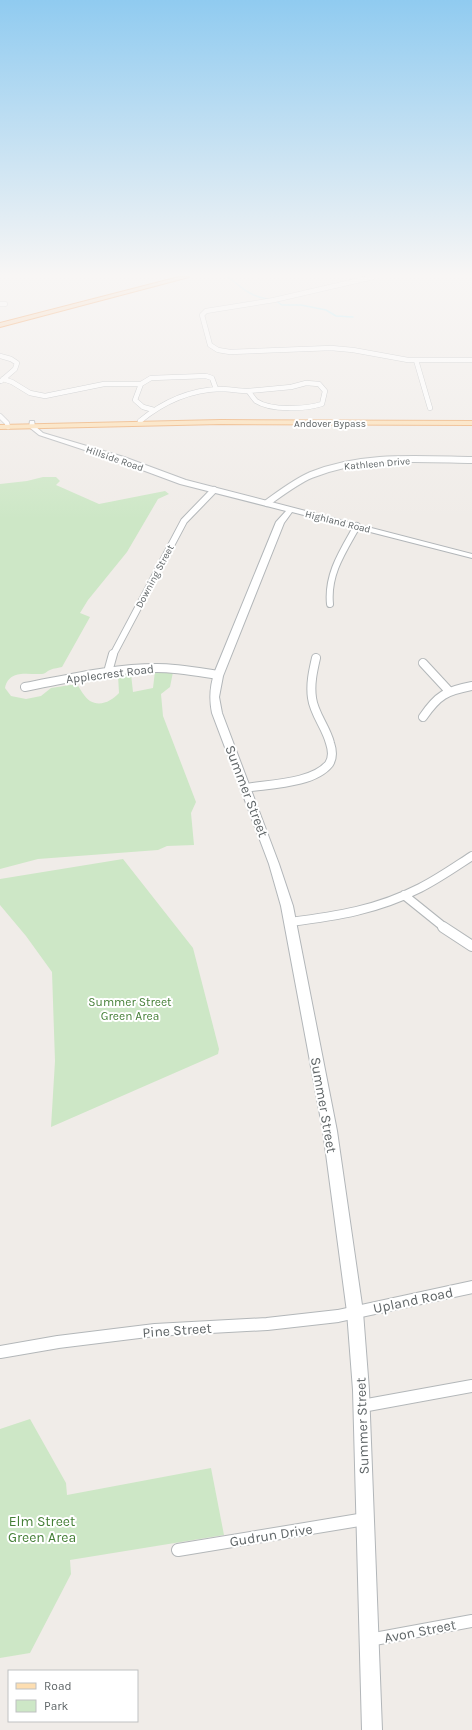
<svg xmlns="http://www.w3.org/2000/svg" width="472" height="1730" font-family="Karla,sans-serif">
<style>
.green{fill:#cde7c6}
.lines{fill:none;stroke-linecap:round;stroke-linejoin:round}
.stream{stroke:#acedfc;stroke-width:1.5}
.street-far4-casing{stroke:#b3b7b9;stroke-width:5.5}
.street-far3-casing{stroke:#b3b7b9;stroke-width:8}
.street-far2-casing{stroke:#b3b7b9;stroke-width:10}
.street-far1-casing{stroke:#b3b7b9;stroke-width:12}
.street-casing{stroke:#b3b7b9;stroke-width:14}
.secondary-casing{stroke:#b2b6b9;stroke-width:2}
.primary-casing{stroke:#eda664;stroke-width:2}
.highway-casing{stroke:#f17008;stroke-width:2}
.street-far4{stroke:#fff;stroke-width:4.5}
.street-far3{stroke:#fff;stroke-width:6}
.street-far2{stroke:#fff;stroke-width:8}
.street-far1{stroke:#fff;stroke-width:10}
.street{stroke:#fff;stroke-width:12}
.secondary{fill:#fff;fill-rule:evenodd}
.primary{fill:#fddeb1;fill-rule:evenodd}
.highway{fill:#fac896;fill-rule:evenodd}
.labels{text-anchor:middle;stroke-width:4;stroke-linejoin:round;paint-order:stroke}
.far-street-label{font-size:10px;fill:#5f6567;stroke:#fff}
.street-label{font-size:12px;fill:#5f6567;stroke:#fff}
.park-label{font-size:12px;fill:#447f36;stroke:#fff}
.near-street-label{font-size:14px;fill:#5f6567;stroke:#fff}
.near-park-label{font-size:14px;fill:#447f36;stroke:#fff}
</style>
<rect width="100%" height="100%" fill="#f0ece8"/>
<path class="green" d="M43,477H56L60,481L56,485L99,504L165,491L169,494L158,499L127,552L88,600L80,613L90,617L62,667C59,668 54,668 50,670C47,671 45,674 42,674C28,675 9,669 5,688L11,696L26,699L41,696L51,688L77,684C80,689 85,698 90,701C100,707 112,701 119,693L118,675L131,674L133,692L153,688L155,671L173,672L170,687L161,694L163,716L196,802L191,813L194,845L167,846L158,850L38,859L0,869V484L27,481Z
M123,859L193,948L219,1049L218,1054L51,1127L55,1061L52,972L26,936L0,905V879Z
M30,1419L66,1483L67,1495L211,1468L224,1535L70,1560L71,1574L30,1653L0,1658V1429Z"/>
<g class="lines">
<path class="stream" d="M228,277C241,287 251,297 268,299
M276,301L282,305H301L326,310L336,316L353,317"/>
<g class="street-far4-casing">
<path id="street-far4" d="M373,277L274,300L206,311L202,315L210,345L218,350L230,352L331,348L353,350L408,360H472
M0,304H5
M0,356L11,359L17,363L15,369L1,381
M416,360L430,408
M3,379L12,382L30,393L45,396L104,384H141
M306,383L319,384L325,391L322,404C306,409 271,411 256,401C253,398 251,394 248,391L291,387Z
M154,410L143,407L135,400L141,384L151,378L206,376L212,378L216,389
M0,416L7,423L8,427
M140,421C163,402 189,390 220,389C229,389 239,391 248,391"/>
</g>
<g class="street-far3-casing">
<path id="street-far3" d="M267,503C281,493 295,482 311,475C361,454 419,459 472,460
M330,604C327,574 343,551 357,526
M113,655L184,521L214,490"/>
</g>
<g class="street-far2-casing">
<path id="street-far2" d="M423,663L448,690
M108,672L113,654
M25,687C68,679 112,668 157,668C177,668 198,672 218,675
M423,717C438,695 446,691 472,686
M245,788C268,784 313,784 329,764C333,758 332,749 330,743C326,727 314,714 312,698C310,684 313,671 316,658
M404,895L445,928
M290,922C337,916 377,910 420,888C438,879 455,867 472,856"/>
</g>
<g class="street-far1-casing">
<path id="street-far1" d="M443,927L472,946"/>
</g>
<g class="street-casing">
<path id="street" d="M0,1352L58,1342L155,1330L267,1324L338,1316L472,1287
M362,1406L472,1386
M178,1550L365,1519
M369,1640L472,1621"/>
</g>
<g class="secondary-casing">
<path id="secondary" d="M30,421H34L35,426L43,433L124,457L186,480L472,554V558L292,512L284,523L223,676L219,697L222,713L279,864L293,906L337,1131L363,1312L369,1390L382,1730H362L353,1390L347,1312L323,1131L281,906L269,864L212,713C209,698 210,685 215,671L276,522L286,511L180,484L118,461L39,435L29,427Z"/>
</g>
<g class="primary-casing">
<path id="primary" d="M221,420L472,421V425L221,424L0,429V425Z"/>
</g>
<g class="highway-casing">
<path id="highway" d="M179,277H189L0,327V323Z"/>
</g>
<use href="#street-far4" class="street-far4"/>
<use href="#street-far3" class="street-far3"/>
<use href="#street-far2" class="street-far2"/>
<use href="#street-far1" class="street-far1"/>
<use href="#street" class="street"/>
<use href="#secondary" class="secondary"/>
<use href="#primary" class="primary"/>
<use href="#highway" class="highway"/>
</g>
<linearGradient id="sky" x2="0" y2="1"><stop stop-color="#90cbf0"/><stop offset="0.53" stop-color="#f8f6f5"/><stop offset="1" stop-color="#f8f6f5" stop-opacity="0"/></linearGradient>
<rect width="472" height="519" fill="url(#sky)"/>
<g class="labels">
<g class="far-street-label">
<text x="330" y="427">Andover Bypass</text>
<text transform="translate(115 458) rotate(19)" y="4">Hillside Road</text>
<text transform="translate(377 463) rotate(-5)" y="4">Kathleen Drive</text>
<text transform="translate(338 521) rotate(14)" y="4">Highland Road</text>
<text transform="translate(154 576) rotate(-62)" y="4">Downing Street</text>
</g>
<g class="street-label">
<text transform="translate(110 674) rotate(-7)" y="4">Applecrest Road</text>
</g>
<g class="park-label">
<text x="130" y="1006">Summer Street<tspan x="130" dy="14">Green Area</tspan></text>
</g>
<g class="near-street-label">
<text transform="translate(247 791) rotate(69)" y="5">Summer Street</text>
<text transform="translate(324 1105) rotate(80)" y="5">Summer Street</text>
<text transform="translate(413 1300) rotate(-12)" y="5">Upland Road</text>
<text transform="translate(177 1330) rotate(-4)" y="5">Pine Street</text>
<text transform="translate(362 1426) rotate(-92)" y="5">Summer Street</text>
<text transform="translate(271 1535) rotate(-9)" y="5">Gudrun Drive</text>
<text transform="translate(420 1631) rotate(-11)" y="5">Avon Street</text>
</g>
<g class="near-park-label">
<text x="42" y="1526">Elm Street<tspan x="42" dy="16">Green Area</tspan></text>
</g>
</g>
<rect x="8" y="1670" width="130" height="52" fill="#ffffff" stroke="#bfc1c2"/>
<rect x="16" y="1683" width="20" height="6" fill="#fddeb1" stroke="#bfc1c2"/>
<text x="44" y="1690" font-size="12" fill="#5f6567">Road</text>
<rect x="16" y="1700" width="20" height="12" fill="#cde7c6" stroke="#bfc1c2"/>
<text x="44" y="1710" font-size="12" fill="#5f6567">Park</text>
</svg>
